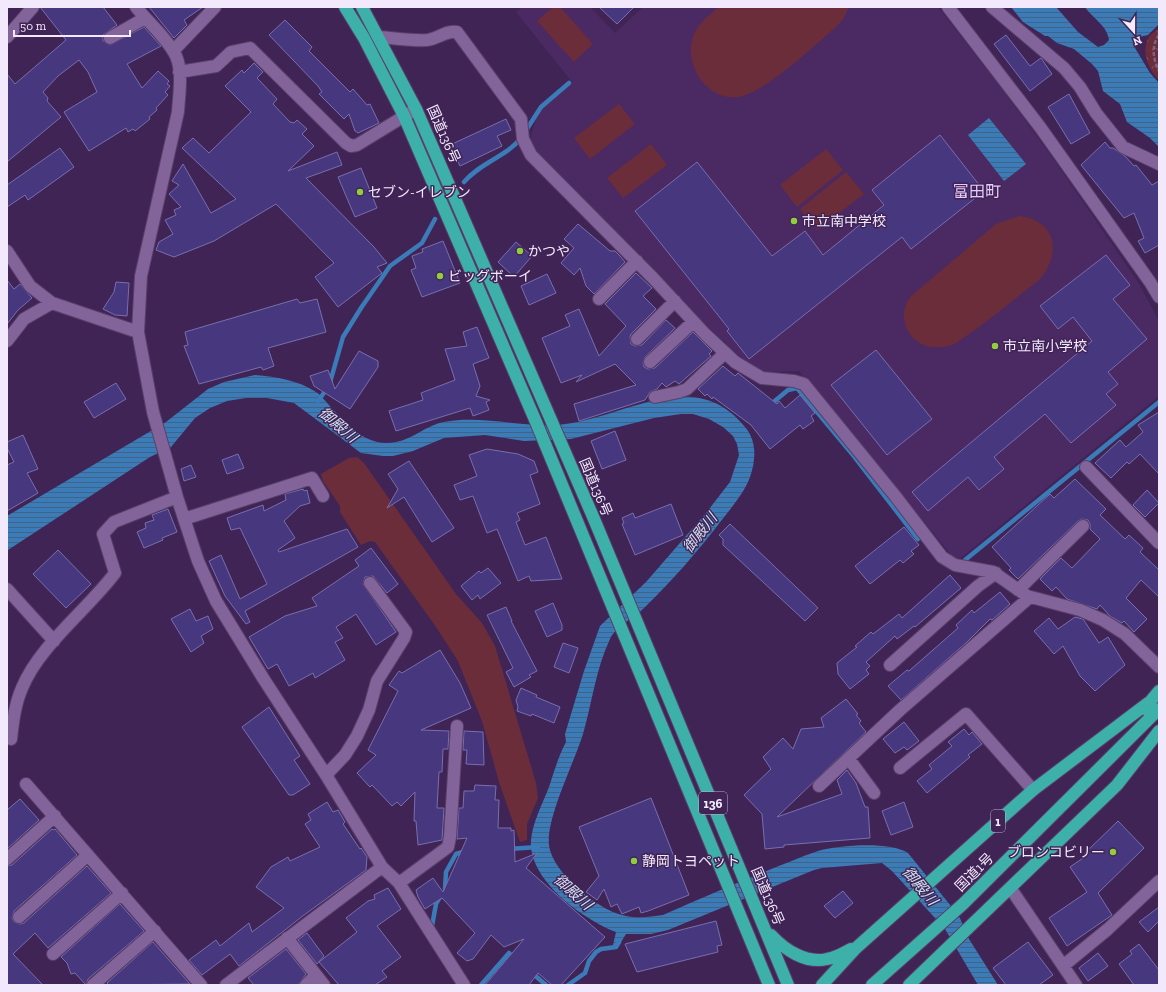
<svg xmlns="http://www.w3.org/2000/svg" width="1166" height="992" font-family="'Zilla Slab','Noto Sans JP',serif">
<style>
.built{fill:#4b2963}
.grass{fill:#6c2d3a}
.park{fill:url(#park-crowns)}
.water{fill:url(#water-rules)}
.lines{fill:none;stroke-linecap:round;stroke-linejoin:round}
.stream{stroke:#3b7bb8;stroke-width:4.5}
.building{fill:#46377e;stroke:#786fac}
.minor-casing{stroke:#593f69;stroke-width:14}
.highway-casing{stroke:#593f69;stroke-width:14}
.path{stroke:#7a638b;stroke-width:2.5;stroke-dasharray:4 2;stroke-linecap:butt}
.minor{stroke:#82639a;stroke-width:12}
.highway{stroke:#3eb0aa;stroke-width:12}
.poi-dot{fill:#92cd3f;stroke:#412456;stroke-width:1.5}
.labels{text-anchor:middle;stroke-width:3;stroke-linejoin:round;paint-order:stroke}
.shield{fill:#412456;stroke:#beaeca;stroke-width:1}
.shield-label{font-size:13px;font-weight:bold;fill:#f3e9fc}
.street-label{font-size:14px;fill:#f3e9fc;stroke:#412456}
.poi-label{font-size:14px;fill:#f3e9fc;stroke:#412456;text-anchor:start}
.water-label{font-size:15px;font-style:italic;fill:#d2e2f3;stroke:#412456}
.quarter-label{font-size:16px;fill:#e6cafc;stroke:#412456}
</style>
<defs>
<pattern id="park-crowns" width="20" height="18" patternUnits="userSpaceOnUse"><rect width="20" height="18" fill="#6c2d3a"/><path d="M2 6a3 3 0 1 1 6 0M12 15a3 3 0 1 1 6 0" fill="none" stroke="#814b57"/></pattern>
<pattern id="water-rules" width="6" height="5" patternUnits="userSpaceOnUse"><rect width="6" height="5" fill="#3b7bb8"/><path d="M0 2.5h6" fill="none" stroke="#416387"/></pattern>
</defs>
<rect width="100%" height="100%" fill="#412456"/>
<path class="built" d="M522,7H590L615,33L643,7H938L1003,90L1057,164L1138,282L1159,321V396L961,558L953,557L799,371L766,372L743,362L536,155L530,140L536,118L543,105L572,82L516,12Z"/>
<path class="grass" d="M553,7H560L593,44L574,62L537,21Z
M719,7H849L843,19L837,26C816,44 764,94 738,97C706,101 682,63 694,34C699,23 710,14 719,7Z
M619,104L635,124L590,159L574,138Z
M651,144L667,165L623,198L607,178Z
M826,149L843,170L797,207L780,185Z
M846,172L864,194L817,230L800,209Z
M1019,216C1057,220 1062,254 1039,280C1013,300 987,323 959,341C954,345 946,347 939,347C912,350 894,319 910,297L996,224Z
M357,457L364,463L456,594L482,623L495,646L536,783L538,798L527,824V840L520,842L499,782L482,721L458,661L434,624L375,542L370,541L361,545L340,512V506L323,481L321,474L349,458Z"/>
<path class="park" d="M1159,28V80C1149,70 1141,53 1148,39C1149,35 1156,31 1159,28Z"/>
<path class="water" d="M1011,7H1056L1078,32L1098,47L1104,45L1109,40C1107,25 1093,19 1085,7H1159V24L1148,35L1139,37L1135,48L1150,73L1159,83V147L1150,138L1127,122L1120,104L1103,91L1098,71L1092,64L1074,49L1057,43L1048,36H1045L1023,22Z
M989,118L1026,164L1004,181L968,135Z
M255,375C276,377 298,380 316,392C321,395 324,400 328,404C347,424 365,448 396,442C413,439 427,425 444,422C487,414 529,431 572,423C631,413 697,367 745,427C757,441 756,460 750,477C744,493 732,507 721,521C698,551 672,581 644,608C634,618 616,626 610,639C596,668 592,703 583,734C574,763 546,818 549,845C552,872 597,909 622,915C635,919 650,917 663,915C696,900 730,886 764,872C782,865 800,857 818,851C839,845 890,841 908,853L959,916L969,939L998,985H978L945,929L892,871L882,863L822,868L814,870L668,930L651,934H626L618,947L613,945L616,932C583,919 528,880 531,840C533,821 542,805 549,787C554,772 558,757 566,742L565,734L584,671L600,626L646,582L706,513L730,482L739,455L737,444L733,436L723,427L709,419L693,414H681L654,418L571,439L524,441L485,435L444,438L413,451L393,456H383L361,453L294,403L267,398H246L227,401L210,408L195,418L171,447L150,457L8,550L7,516L166,422L208,389L224,382Z"/>
<g class="lines">
<path class="stream" d="M525,132L541,107L569,83
M464,182C481,162 506,157 521,138
M318,401L329,386L343,337L361,308L390,266L422,243L435,219
M770,405L788,390L797,388L853,455L918,539
M965,560L1159,402
M509,849L538,847
M445,889L446,872L456,854L466,851
M432,926L436,904L440,897
M532,973L546,985
M481,985L509,953L514,958
M568,985L585,973L589,961L596,952L601,949L616,947L619,942"/>
</g>
<path class="building" d="M40,7H103L117,25L103,35V41L110,45L144,27L161,46L127,64L142,88L158,71L169,81L167,84L170,86L165,92L168,95L156,108L157,110L149,117L150,119L135,131L133,129L128,132L126,128L89,151L64,112L97,92L88,72L79,60L58,76L43,92L48,98L47,101L61,117L7,162V74L15,84L66,40Z
M149,7H203L184,20L187,25L174,38Z
M599,7H634L617,24Z
M285,20L312,47L309,51L350,92L353,89L367,105L370,104L379,123L358,133L355,131L349,114L344,119L319,94L322,92L318,86L269,35Z
M1006,35L1030,66L1041,58L1052,74L1030,91L994,44Z
M254,63L263,72L257,78L277,99L273,104L290,122L294,123L297,120L307,129L302,134L314,146L288,171L337,152L342,165L306,178L374,247L387,263L377,267L382,273L338,307L315,277L334,263L276,204L214,241L174,257L156,250L159,242L173,234L165,220L176,215L174,210L181,207L169,194L179,185L172,181L183,164L211,213L236,199L182,148L193,138L209,153L251,112L225,86L242,70L244,73Z
M1069,94L1090,133L1071,144L1048,107Z
M506,119L511,130L497,136L502,146L460,166L450,145Z
M940,135L984,191L911,249L902,237L749,359L727,331L729,329L635,211L697,162L772,256L805,231L823,255L884,205L872,190Z
M1105,142L1110,148H1113L1125,156L1134,166L1136,165L1152,185L1159,181V245L1145,253L1138,241L1144,238L1134,213L1124,218L1081,165Z
M60,148L74,167L28,200L25,195L7,207V185Z
M361,168L377,208L355,217L338,177Z
M578,224L610,251H615L620,256L625,262L594,294L586,286L580,268L574,275L561,263L574,248L564,239Z
M443,241L460,283L422,297L411,270L416,268L412,256L423,252L422,249Z
M516,242L532,256L514,277L498,262Z
M1106,255L1130,285L1113,299L1147,339L1108,372L1118,384L1106,394L1116,405L1071,443L1045,414L994,457L1004,469L979,490L968,477L928,511L912,492L1092,341L1073,317L1058,329L1040,306Z
M636,273L652,288L643,296L656,309L631,334L630,337L631,344L635,346L642,345L666,320L675,328L645,357L643,363L644,367L648,369L655,368L693,332L712,351L709,354L711,356L679,384L675,381L666,387L662,383L657,389L650,392L645,400L579,421L574,404L636,385L615,364L576,382L582,375L561,383L542,338L570,326L565,315L579,309L599,356L626,326L605,304Z
M547,274L556,293L529,305L521,286Z
M7,280L14,289L20,284L32,298L18,310L7,324Z
M116,282L129,283L127,316L115,315L103,309L114,292Z
M297,299L300,303L317,299L326,332L268,348L274,366L263,370L261,367L199,384L184,346L188,345L185,332Z
M477,327L489,358L473,364L480,386L476,396L490,400L486,402L489,410L473,416L470,408L396,431L389,411L423,400L421,393L455,380L445,349L467,346L463,332Z
M876,350L932,419L887,455L831,385Z
M359,351L378,361V367L350,409L314,386L310,376L328,370L335,389Z
M723,366L735,376L738,373L777,404L779,401L785,408L800,395L815,413L811,416L814,421L803,429L800,425L770,449L751,425L713,397L712,399L707,394L705,396L698,389Z
M116,383L126,399L94,418L84,402Z
M1159,412V474L1140,454L1129,464L1127,462L1111,478L1095,463L1120,440L1126,447L1143,432L1138,425Z
M615,431L626,460L602,469L591,441Z
M23,435L38,469L27,473L38,493L7,511V465L14,462L7,448V442Z
M487,449L518,454L534,461L538,472L530,475L540,504L517,513L520,520L516,522L525,545L546,537L562,579L531,581L529,576L518,581L497,529L487,533L473,496L460,500L454,485L477,476L469,455Z
M238,454L244,468L227,474L222,460Z
M409,461L454,528L432,542L404,497L387,508L398,489L388,474Z
M191,465L196,477L184,481L181,469Z
M1075,479L1106,509L1100,515L1125,539L1129,535L1143,548L1140,552L1159,570V597L1141,580L1126,598L1147,619L1134,632L1124,621L1122,623L1110,616L1100,605L1097,609L1067,599L1056,587L1052,591L1040,579L1061,558L1072,568L1100,539L1090,529V524L1088,520L1082,519L1078,521L1018,579L1009,570L1011,568L992,547L1050,494L1054,498Z
M303,489L304,491L307,490L310,503L300,506L284,521L295,538L278,550L279,552L347,529L358,547L245,611L250,622L246,624L225,596L209,561L221,555L240,599L267,584L240,528L231,530L227,518L263,505L264,511L286,500L285,494Z
M1147,490L1159,503L1145,517L1133,505Z
M671,504L683,535L635,555L622,524L624,523L622,518L633,513L635,518Z
M168,509L177,532L162,538L163,540L144,548L137,532L146,528L145,523L154,520L152,515Z
M730,524L818,608L805,621L723,545V539L719,535Z
M904,527L919,545L911,551L914,554L903,563L900,560L870,584L855,566Z
M371,548L398,584L387,593L373,576L365,577L363,584L396,632L376,645L356,614L336,627L343,638L335,642L345,660L315,678L313,673L289,686L277,664L268,669L249,637L285,616L317,606L312,598L359,566L355,560Z
M58,550L91,584L66,608L33,574Z
M488,568L501,583L480,599L478,595L472,600L461,586L479,571L481,573Z
M950,575L961,588L915,627L914,626L897,639L895,636L866,662L870,666L866,670L869,674L850,689L838,674L837,663L857,647L855,646L871,632L873,634L899,614L902,618Z
M1000,592L1010,604L992,620L990,619L967,642L901,700L888,686L907,670L909,671L958,628L956,625L972,610L974,613Z
M553,603L562,625V630L547,637L535,611Z
M506,607L512,621H511L537,671L529,675L531,677L514,687L506,672L513,668L487,615Z
M190,609L196,621L208,616L213,629L201,636L204,643L191,652L171,619Z
M1075,617L1083,619L1099,643L1108,637L1125,665L1095,691L1080,676L1063,646L1054,654L1034,631L1049,618L1058,629Z
M563,643L578,648L569,673L554,667Z
M440,650L460,683L471,708L421,730L449,731L448,749H443L442,772H439L437,808H444L442,840L418,845L416,821H414L415,792L401,806L397,802L392,806L372,785L370,787L357,773L376,755L368,750L398,691L389,685L399,671L402,673Z
M521,688L537,695L536,697L560,707L554,723L532,714L531,716L517,711L518,707L516,700Z
M846,699L858,714L856,715L861,721L859,723L866,732L777,817L842,794L837,780L847,770L856,783L865,807H868L870,838L784,845V847L765,849L762,814L744,795L771,769L763,757L783,738L793,749L801,729L824,727L821,718Z
M269,707L300,756L294,760L310,784L293,795H289L242,727Z
M904,722L919,741L907,750L904,747L895,753L883,739Z
M964,729L969,735L972,732L982,744L968,755L970,757L927,793L917,781L932,769L929,765L952,746L948,742Z
M464,731L483,732L484,765L466,764L467,750H463Z
M475,785L496,786L495,800H499L498,828H511V831L514,830L515,862L537,853L526,868L605,937L561,985H552L538,973L529,985H485L524,939L504,947L491,935L473,959L467,961L457,953L475,933L442,898L425,909L418,897L416,890L433,878L443,892L467,838L457,839L459,808H463L464,791H474Z
M651,798L689,895L648,911L641,913L639,907L622,914L617,904L611,907L604,889L597,900L586,892L599,876L579,827Z
M20,799L39,820L7,849V810Z
M327,802L333,812L338,810L345,822L343,824L360,849L361,848L367,857L366,870L304,915L239,966L230,954L202,975L189,960L216,940L220,946L249,923L252,932L284,908L256,887L271,867L288,857L290,861L320,847L305,824L311,820L308,814Z
M904,802L913,827L891,835L882,811Z
M1118,821L1144,848L1098,893L1112,915L1067,946L1049,918L1087,892L1070,867L1086,856L1084,854Z
M52,829L53,830L55,829L77,855L14,911L12,918L14,922L20,924L24,923L87,866L111,893L48,948L35,933L13,954L43,985H7V866L12,865Z
M388,888L401,909L377,926L401,957L382,971L387,977L375,985H339L319,962L357,932L346,918L368,901L375,899L374,895Z
M843,891L853,903L835,918L824,906Z
M120,904L144,931L88,979L86,985L75,973L71,974L67,963L61,957Z
M1159,907V921L1148,932L1139,922Z
M716,921L722,945L717,946L718,952L637,972L625,944Z
M307,933L324,956L317,964L298,940Z
M153,942L190,984L109,985L107,983Z
M1028,942L1053,975L1039,985H1006L993,968Z
M1139,944L1159,970V985H1134L1119,964L1132,954L1130,951Z
M286,949L306,974L299,984L297,985H254L248,978Z
M1098,953L1108,966L1088,981L1079,968Z"/>
<g class="lines">
<g class="minor-casing">
<path id="minor" d="M136,7C148,22 168,39 176,56C183,72 179,95 178,112L141,276L138,332L153,412L177,497L198,561L216,601L263,678L326,775L382,867L399,883L464,985
M948,7L1040,127L1150,282L1159,297
M992,7L1064,68L1080,87L1096,113L1123,147L1159,164
M7,37L33,7
M379,37C395,38 411,41 427,40C437,39 447,30 457,32L521,119L523,139L531,155L653,278L705,334L735,362L762,378L794,381L804,384L896,497L942,557L955,565L993,572L1027,596L1080,610L1103,620L1125,634L1159,667
M110,38L145,18
M173,51L215,7
M179,72L216,66L231,52L250,48L346,143L351,146L357,145L416,109
M7,251L30,286L52,303L138,332
M599,299L637,261
M637,339L675,301
M7,341L24,319L52,303
M650,362L693,322
M655,397L679,392L687,389L725,353
M1086,467L1159,543
M184,519L312,478L323,496
M7,589L54,641
M1018,590L1083,526
M890,665L978,586L996,573
M11,739C13,721 15,704 22,688C39,646 88,609 115,573L103,534L114,522L177,497
M849,759L874,793
M900,768L966,714L1033,790
M326,775L345,755L357,736L369,710L377,681L404,638L406,632L370,583
M26,784L201,985
M819,786L900,710L1030,597
M7,859L55,816
M399,883L448,847L450,837L457,726
M1011,889L1076,985
M19,917L88,855
M287,938L324,985
M53,954L122,893
M1063,966L1108,929L1159,881
M93,985L155,931
M226,985L382,867
M306,985L316,975"/>
</g>
<g class="highway-casing">
<path id="highway" d="M345,7L364,38L404,116L536,422L769,985
M362,7L416,109L594,519L788,985
M1144,709L1159,691
M771,935C785,950 806,964 827,959C835,958 844,953 851,949
M822,985L856,948L1033,790L1148,703
M872,985L963,904L1159,709
M909,985L1117,785L1159,731"/>
</g>
<path class="path" d="M1159,35C1151,46 1153,59 1159,71"/>
<use href="#minor" class="minor"/>
<use href="#highway" class="highway"/>
</g>
<g class="poi-dot">
<circle cx="360" cy="192" r="4"/>
<circle cx="794" cy="221" r="4"/>
<circle cx="520" cy="251" r="4"/>
<circle cx="440" cy="276" r="4"/>
<circle cx="995" cy="346" r="4"/>
<circle cx="1113" cy="852" r="4"/>
<circle cx="634" cy="861" r="4"/>
</g>
<g class="labels">
<g class="shield">
<rect x="699" y="792" width="28" height="22" rx="3"/>
<rect x="991" y="810" width="14" height="22" rx="3"/>
</g>
<g class="shield-label">
<text x="713" y="808">136</text>
<text x="998" y="826">1</text>
</g>
<g class="street-label">
<text transform="translate(444 134) rotate(66)" y="5">国道136号</text>
<text transform="translate(596 487) rotate(67)" y="5">国道136号</text>
<text transform="translate(974 872) rotate(-45)" y="5">国道1号</text>
<text transform="translate(768 896) rotate(67)" y="5">国道136号</text>
</g>
<g class="poi-label">
<text x="368" y="197">セブン-イレブン</text>
<text x="802" y="226">市立南中学校</text>
<text x="528" y="256">かつや</text>
<text x="448" y="281">ビッグボーイ</text>
<text x="1003" y="351">市立南小学校</text>
<text x="1105" y="857" text-anchor="end">ブロンコビリー</text>
<text x="642" y="866">静岡トヨペット</text>
</g>
<g class="water-label">
<text transform="translate(338 425) rotate(40)" y="5">御殿川</text>
<text transform="translate(700 533) rotate(-52)" y="5">御殿川</text>
<text transform="translate(920 886) rotate(50)" y="5">御殿川</text>
<text transform="translate(573 892) rotate(42)" y="5">御殿川</text>
</g>
<g class="quarter-label">
<text x="977" y="197">富田町</text>
</g>
</g>
<rect width="1166" height="992" fill="none" stroke="#f3e9fc" stroke-width="16"/>
<g transform="translate(1134 32) rotate(159)" stroke="#412456" stroke-width="3" paint-order="stroke">
<path d="M0-3L7 15L0 10L-7 15Z" fill="#f3e9fc"/>
<text y="-6" font-size="11" font-weight="bold" text-anchor="middle" fill="#f3e9fc">N</text>
</g>
<path d="M14 30v6h116v-6" fill="none" stroke="#f3e9fc" stroke-width="2"/>
<text x="20" y="30" font-size="12" fill="#f3e9fc" stroke="#412456" stroke-width="3" paint-order="stroke">50 m</text>
</svg>
